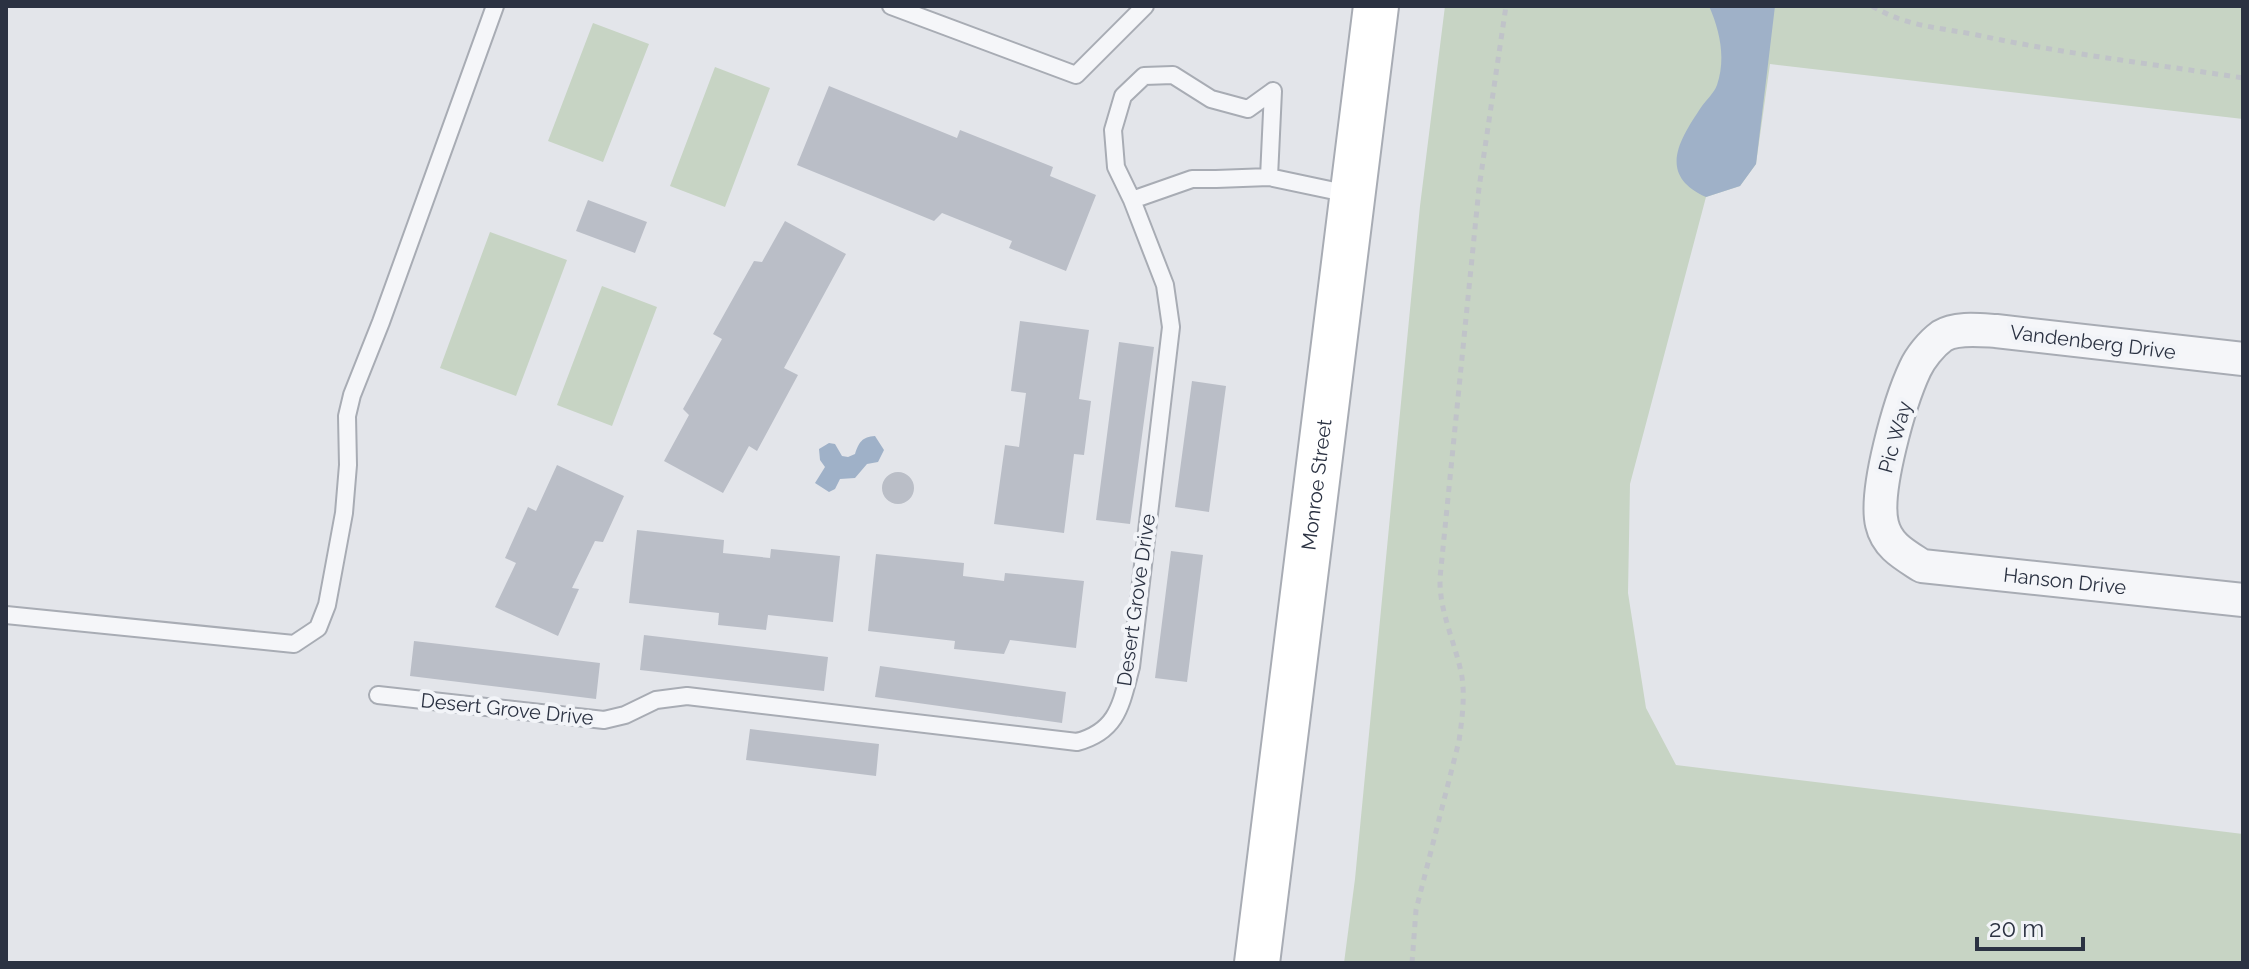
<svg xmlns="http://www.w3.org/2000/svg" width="2249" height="969" font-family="Raleway,sans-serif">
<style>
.green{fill:#c7d4c4}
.water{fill:#9fb1c8}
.building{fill:#babec7}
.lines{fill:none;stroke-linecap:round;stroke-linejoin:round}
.lane-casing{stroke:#a8acb4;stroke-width:20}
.street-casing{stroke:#a8acb4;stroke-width:36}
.secondary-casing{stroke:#a8acb4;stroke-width:48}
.path{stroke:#c0c3c9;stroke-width:5;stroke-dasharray:6 6;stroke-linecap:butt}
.lane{stroke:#f5f6f9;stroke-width:16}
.street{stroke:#f5f6f9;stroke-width:32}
.secondary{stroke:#fff;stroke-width:44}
.labels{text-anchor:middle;stroke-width:8;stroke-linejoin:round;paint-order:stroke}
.street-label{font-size:20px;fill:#2b3242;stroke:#f2f4f8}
</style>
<rect width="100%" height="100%" fill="#e3e5ea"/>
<path class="green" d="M1445,6H2243V119L1770,64L1756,164L1740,186L1706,197L1630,484L1628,593L1646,708L1676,765L2243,834V963H1344L1355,879L1420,206Z
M593,23L649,44L603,162L548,141Z
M715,67L770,88L725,207L670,186Z
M490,232L567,260L516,396L440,368Z
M602,286L657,307L612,426L557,405Z"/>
<path class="water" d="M1709,6H1775L1756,164L1740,186L1706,197C1657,175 1679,140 1702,106C1707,99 1714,93 1717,85C1726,58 1720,31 1709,6Z
M875,436L884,450L878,462L867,464L855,478L840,479L835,489L829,492L815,483L825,467L820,460L819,449L829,443L835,444L842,456L848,457L855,454C859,442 862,437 875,436Z"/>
<path class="building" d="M829,86L957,138L960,130L1053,167L1050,176L1096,195L1066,271L1009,248L1012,241L942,213L934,221L797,165Z
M588,200L647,222L635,253L576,231Z
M785,221L846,254L784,368L798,375L757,451L749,446L723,493L664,461L689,415L683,409L722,339L713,334L754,261L762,262Z
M1020,321L1089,330L1079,399L1091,401L1084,455L1074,454L1064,533L994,524L1005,445L1019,447L1026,393L1011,391Z
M1119,342L1154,347L1130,524L1096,520Z
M1192,381L1226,386L1209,512L1175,507Z
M557,465L624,496L603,542L595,541L572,588L579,589L558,636L495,607L516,563L505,558L528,507L536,511Z
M882 488a16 16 0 1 1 32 0a16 16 0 1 1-32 0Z
M637,530L724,540L723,553L770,558L771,549L840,556L833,622L768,615L766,630L718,625L719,613L629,603Z
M1171,551L1203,555L1187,682L1155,678Z
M876,554L964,563L963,576L1004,581L1005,573L1084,581L1076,648L1010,640L1004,654L954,649L955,641L868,631Z
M644,635L828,657L824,691L640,670Z
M414,641L600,663L596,699L410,676Z
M880,666L1066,692L1062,723L875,697Z
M750,729L879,744L876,776L746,760Z"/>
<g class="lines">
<g class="lane-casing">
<path id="lane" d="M891,6L1076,75L1145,6
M1269,177L1273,91
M1132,200L1192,179H1216L1269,177L1349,194
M6,615L294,644L318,628L327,605L344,513L348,465L347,416L352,395L381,322L495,6
M378,695L604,720L625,715L656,700L687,696L1077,742C1118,731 1121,704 1131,667L1171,327L1165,285L1132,200L1116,167L1113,130L1123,96L1144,76L1173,75L1211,99L1248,109L1273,91"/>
</g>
<g class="street-casing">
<g id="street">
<path id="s1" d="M2243,359L1996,331C1980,330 1956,327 1942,336C1931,344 1920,358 1915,369C1900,401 1874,491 1882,524C1887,546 1905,555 1922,566L2243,600"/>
</g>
</g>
<g class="secondary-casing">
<g id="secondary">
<path id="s2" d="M1257,963L1376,6"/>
</g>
</g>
<path class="path" d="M1872,6C1907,27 1938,27 1977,35C2065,54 2154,64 2243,78
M1412,963L1416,910L1459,741C1462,720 1465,698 1462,677C1456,644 1439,612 1440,578L1479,188L1506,6"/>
<use href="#lane" class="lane"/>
<use href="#street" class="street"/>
<use href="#secondary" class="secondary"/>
</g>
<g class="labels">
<g class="street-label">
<text transform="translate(2093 342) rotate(7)" y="7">Vandenberg Drive</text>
<text transform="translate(1895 437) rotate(-74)" y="7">Pic Way</text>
<text dy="7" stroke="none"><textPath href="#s2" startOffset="482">Monroe Street</textPath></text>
<text dy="7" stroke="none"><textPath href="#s1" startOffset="710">Hanson Drive</textPath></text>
<text transform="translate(1136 600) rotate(-82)" y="7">Desert Grove Drive</text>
<text transform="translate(507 709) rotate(6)" y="7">Desert Grove Drive</text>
</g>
</g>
<rect width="2249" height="969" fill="none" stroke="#2b3242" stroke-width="16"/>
<path d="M1977 937v12h106v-12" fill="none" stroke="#2b3242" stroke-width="4"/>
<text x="1989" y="937" font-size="24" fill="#2b3242" stroke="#f2f4f8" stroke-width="6" paint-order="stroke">20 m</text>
</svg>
